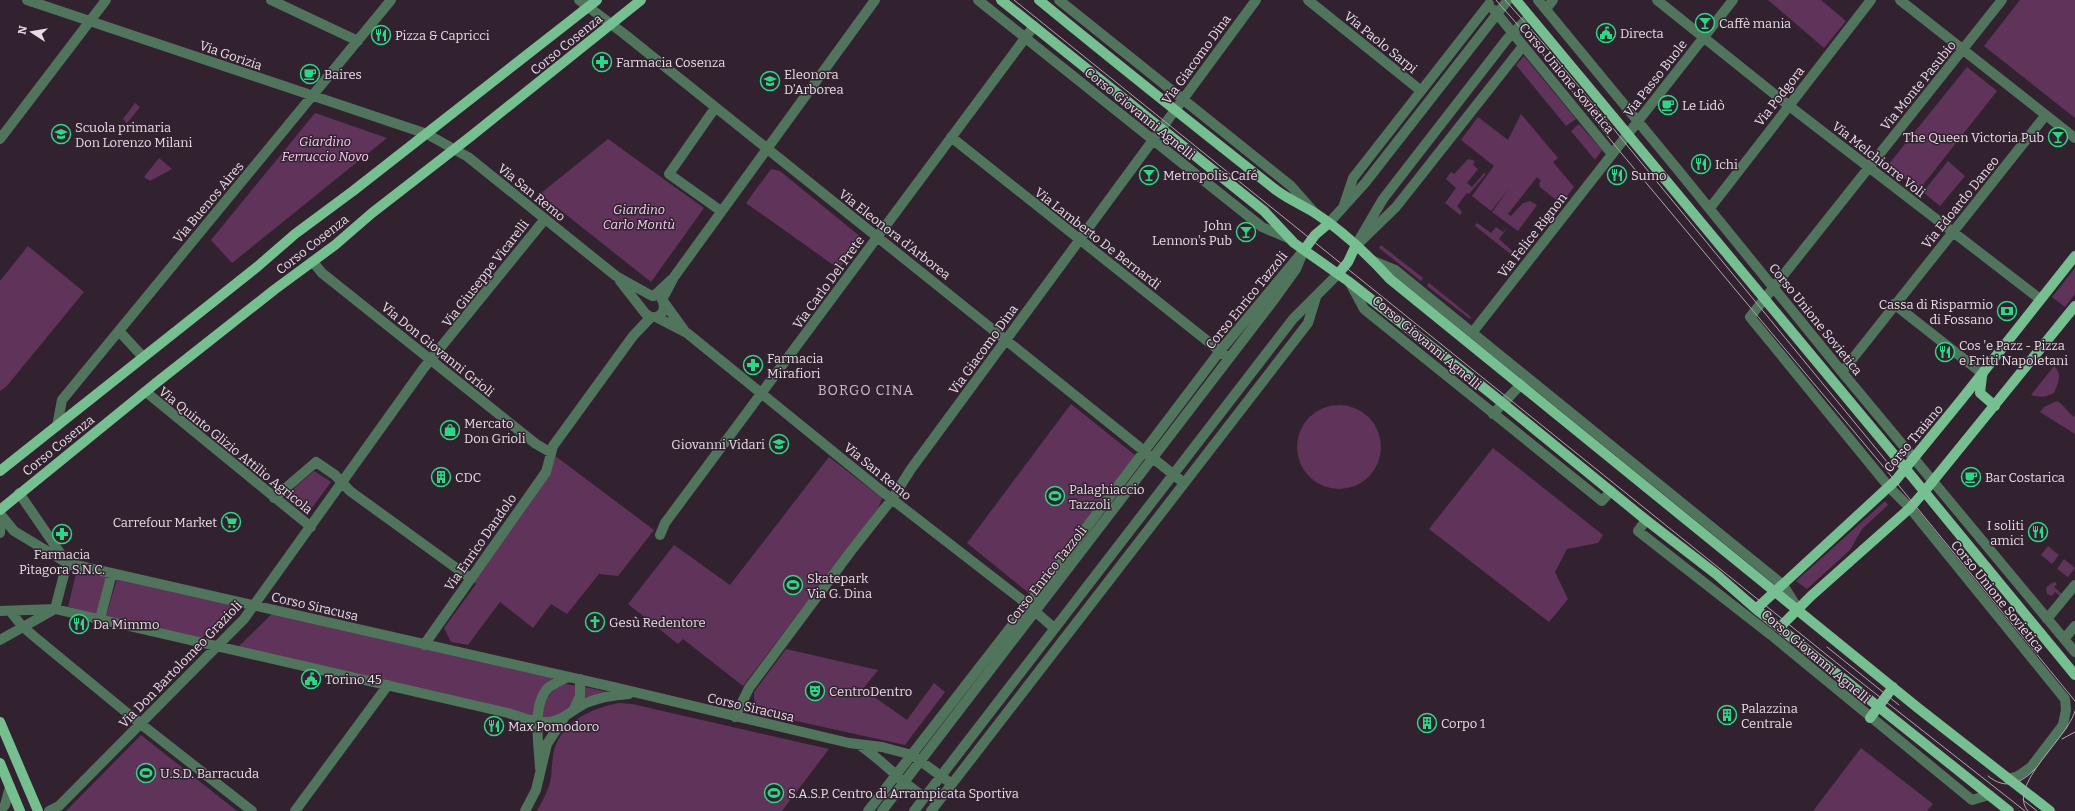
<svg xmlns="http://www.w3.org/2000/svg" width="2075" height="811" font-family="Bitter,serif">
<style>
.green{fill:#60335a}
.lines{fill:none;stroke-linecap:round;stroke-linejoin:round}
.minor{stroke:#51745d;stroke-width:10}
.major{stroke:#76bf91;stroke-width:10}
.tram{stroke:#b1a4af;stroke-width:1}
.labels{text-anchor:middle;stroke-width:3;stroke-linejoin:round;paint-order:stroke}
.poi-label{font-size:13px;fill:#e7dce5;stroke:#322230;text-anchor:start}
.street-label{font-size:13px;fill:#e7dce5;stroke:#322230}
.park-label{font-size:13px;font-style:italic;fill:#f4ceed;stroke:#322230}
.neighbourhood-label{font-size:14px;letter-spacing:1px;fill:#cdb8c9;stroke:#322230}
</style>
<rect width="100%" height="100%" fill="#322230"/>
<path class="green" d="M1768,0H1821L1846,21L1824,48Z
M2020,0H2075V118L1984,46Z
M1524,56L1576,119L1566,126L1516,65Z
M1967,67L1997,91L1919,190L1888,165Z
M135,103L140,107L127,123L123,119Z
M315,113L387,138L232,263L211,240Z
M1521,114L1558,158L1553,162L1574,187L1561,204L1540,187L1539,183L1541,181L1537,177L1508,214L1511,216L1523,203L1530,201L1537,205L1518,231L1492,212L1510,187L1491,211L1472,196L1494,166L1461,140L1478,117L1508,140Z
M1579,124L1602,150L1595,160L1571,131Z
M608,139L704,208L651,282L540,194Z
M159,158L172,169L150,181L144,177Z
M1468,159L1475,161L1473,165L1478,169L1467,183L1472,187L1484,173L1486,174L1469,194L1467,193L1457,206L1462,212L1460,215L1445,203L1456,188L1446,179L1451,172L1454,174Z
M1948,161L1965,176L1940,206L1923,192Z
M771,169L780,171L862,238L839,269L746,203Z
M1477,223L1491,233L1496,227L1503,232L1508,227L1499,239L1519,257L1517,259L1475,226Z
M1381,245L1423,278L1421,281L1379,248Z
M28,246L84,292L6,387L0,391V281Z
M2075,268V294L2065,307L2052,297Z
M1429,283L1471,317L1470,319L1427,286Z
M2054,366C2063,374 2058,383 2054,393C2046,397 2040,398 2031,395Z
M2057,401C2065,405 2067,413 2075,417V434L2040,412L2044,407Z
M1071,404L1136,456L1030,594L967,543Z
M1297 447a42 42 0 1 1 84 0a42 42 0 1 1-84 0Z
M1493,448L1603,535L1598,543L1567,549L1555,572L1568,599L1549,622L1429,529Z
M550,452L654,530L618,576L599,574L567,614L551,604L533,628L500,602L468,645L451,642L444,628L476,584L470,578L546,472Z
M829,457L882,498L878,509L743,686L683,639L678,644L628,604L674,545L730,585Z
M314,471L331,482L308,513L285,496Z
M1885,501L1888,505L1862,529L1850,550L1807,589L1796,581Z
M2048,546L2059,555L2052,564L2041,555Z
M2064,559L2075,568L2068,577L2057,569Z
M77,569L107,576L97,614L68,607Z
M117,579L232,605L202,638L106,616Z
M2055,582L2057,584L2054,587L2064,596H2060L2055,592L2052,596L2047,594L2046,588L2050,584Z
M272,614L552,678L553,681L535,716L238,647Z
M786,649L878,670L863,689L907,720L934,683L945,692L905,745L755,712L754,692Z
M566,684L577,686L573,707L557,716L542,718C544,701 548,689 566,684Z
M585,687L608,692L583,701Z
M619,703L632,704L829,749L782,811H537C543,800 549,790 551,777C552,768 552,759 554,750C563,721 592,708 619,703Z
M141,735L237,811H66Z
M1861,748L1933,804L1927,811H1813Z"/>
<g class="lines">
<path class="minor" d="M27,0L427,134L468,157L616,276L652,296
M271,0L358,41
M579,0L623,33L1184,483
M978,0L1262,227L1290,239
M1059,0L1291,186L1314,212
M1308,0L1420,90
M1538,0L1678,170L1842,372L2075,652
M1657,0L1788,105L2040,299
M1900,0L2075,138
M2002,0L1750,317L1889,487L1910,508L2065,699L2066,710L2063,725L2031,767L2018,776L2008,779
M1546,9L1553,0
M1494,10L1612,154
M715,108L669,174L721,211
M951,137L1225,355
M0,139L106,0
M1344,205L1353,178L1489,4
M1710,208L1871,0
M1328,224L1365,183L1508,0
M1361,241L1396,207L1523,46
M1356,245L1383,199L1507,39L1529,17
M1373,261L1395,270L1783,585L1798,609
M313,262L322,273L536,444L550,452
M620,281L645,313C654,322 667,315 663,302
M1350,283L1364,309L1602,501L1611,491
M654,296L671,280
M662,300L674,277L875,0
M663,301L684,330
M1894,304L1983,374
M656,317L687,333L884,493L1022,600L1054,628
M119,331L143,357
M1472,333L1733,0
M1842,372L2045,116
M146,392L311,527
M1493,414L1526,379
M57,426L62,400L391,0
M274,498L316,462L335,475L350,491L470,578
M1,515L14,531L67,563L613,687L849,743L882,747L912,755L952,784
M1646,520L1638,531L1771,635L1955,786L1972,800L1989,795
M0,533L1,515
M660,535L665,523L1034,26
M0,611L55,609L508,713C521,717 534,723 548,722C563,721 573,709 586,703C600,697 614,695 629,694
M10,611L22,626L36,638L132,717L252,811
M100,619L112,573
M2047,619L2075,585
M2064,639L2075,626
M0,640L55,609L67,563L19,493
M424,645L546,472L553,446L633,336L651,317
M574,709L580,696V679
M735,717L749,688L851,551L892,499L911,469L1256,0
M861,746C883,761 901,782 924,797
M540,768C539,746 531,703 549,687C555,683 562,680 568,677
M0,811L5,805L10,787
M49,811L59,806L244,619L423,369L545,219
M295,811L388,685
M525,811L536,790L547,744L564,718
M868,811L1027,606L1220,351L1304,250
M882,811L1273,301L1296,269L1301,257
M914,811L1293,319L1338,274
M931,811L1308,323L1316,297"/>
<path class="major" d="M1001,0L1264,211L1294,243L1348,281L1489,392L1646,520L1716,574L1756,609L2009,811
M1039,0C1117,64 1196,127 1276,190C1288,199 1302,205 1315,213C1343,231 1368,255 1390,279L1918,708L2050,811
M1516,0L1891,451L2075,675
M1304,250L1315,235L1328,224
M1338,274L1348,262L1356,245
M1982,376L1980,393L1995,406
M0,471L257,267L295,234L353,191L597,0
M0,510L156,383L274,290L335,245L372,213L470,137L641,0
M1756,609L1895,481L1962,399L2075,256
M1780,627L1811,596L1910,508L1924,492L2075,306
M1870,718L1893,687
M0,722L38,811
M0,763L20,811"/>
<path class="tram" d="M1014,0L1848,672L2025,811
M1496,0L1538,48L1617,148L1882,465L2075,701
M1505,0L1543,43L1892,468
M1827,647L1899,705
M2062,739L2075,732
M1988,776C2006,791 2022,783 2036,768
M2023,800L2037,811
M2028,811C2006,786 2068,738 2075,711"/>
</g>
<defs>
<g id="bar-ring" transform="scale(1)"><circle r="9.5" fill="#322230" stroke="#2cd884" stroke-width="1.5"/><path d="M-6-5H6L.8 .8V4.5H3.5V6h-7V4.5H-.8V.8Z" fill="#2cd884"/></g>
<g id="civic-ring" transform="scale(1)"><circle r="9.5" fill="#322230" stroke="#2cd884" stroke-width="1.5"/><path d="M-.6-6.5H3V-4.5H.6V-3L4-1V1h2V6H-6V1h2V-1L-.6-3ZM-1.2 2.5V6h2.4V2.5Z" fill="#2cd884"/></g>
<g id="restaurant-ring" transform="scale(1)"><circle r="9.5" fill="#322230" stroke="#2cd884" stroke-width="1.5"/><path d="M-5-6h1v4h1v-4h1v4h1v-4h1v5L-1.5 .5V6h-2V.5L-5-1ZM5-6V6H3V1.5H1.5Q1.5-4 5-6Z" fill="#2cd884"/></g>
<g id="pharmacy-ring" transform="scale(1)"><circle r="9.5" fill="#322230" stroke="#2cd884" stroke-width="1.5"/><path d="M-2-6h4v4h4v4h-4v4h-4v-4h-4v-4h4Z" fill="#2cd884"/></g>
<g id="cafe-ring" transform="scale(1)"><circle r="9.5" fill="#322230" stroke="#2cd884" stroke-width="1.5"/><path d="M-5.5-4.5H6V0H3Q3 3.5 0 3.5H-2.5Q-5.5 3.5-5.5 0ZM3-3.2v2h1.7v-2ZM-6 4.5H4V6H-6Z" fill="#2cd884"/></g>
<g id="school-ring" transform="scale(1)"><circle r="9.5" fill="#322230" stroke="#2cd884" stroke-width="1.5"/><path d="M0-5L7-2L0 1L-7-2ZM-4 1L0 2.5L4 1V4Q0 6-4 4Z" fill="#2cd884"/></g>
<g id="bank-ring" transform="scale(1)"><circle r="9.5" fill="#322230" stroke="#2cd884" stroke-width="1.5"/><path d="M-6-4H6V4H-6ZM0-2.3a2.3 2.3 0 1 0 0 4.6a2.3 2.3 0 1 0 0-4.6Z" fill="#2cd884"/></g>
<g id="shop-ring" transform="scale(1)"><circle r="9.5" fill="#322230" stroke="#2cd884" stroke-width="1.5"/><path d="M-5-2.5h2.3a2.7 3.5 0 0 1 5.4 0H5L5.5 6h-11ZM-1.5-2.5h3a1.5 2.3 0 0 0-3 0Z" fill="#2cd884"/></g>
<g id="building-ring" transform="scale(1)"><circle r="9.5" fill="#322230" stroke="#2cd884" stroke-width="1.5"/><path d="M-4-6H4V6H1V3H-1V6H-4ZM-2.5-4.3h1.7v1.8h-1.7ZM.8-4.3h1.7v1.8H.8ZM-2.5-1h1.7V.8h-1.7ZM.8-1h1.7V.8H.8Z" fill="#2cd884"/></g>
<g id="stadium-ring" transform="scale(1)"><circle r="9.5" fill="#322230" stroke="#2cd884" stroke-width="1.5"/><path d="M0-5a6.5 5 0 1 0 0 10a6.5 5 0 1 0 0-10ZM-3.5-1.8h7v3.6h-7Z" fill="#2cd884"/></g>
<g id="supermarket-ring" transform="scale(1)"><circle r="9.5" fill="#322230" stroke="#2cd884" stroke-width="1.5"/><path d="M-6-5.5h2.5l.6 2H6L4.5 2H-2.5L-4.4-4H-6ZM-1.5 3.2a1.3 1.3 0 1 0 .1 0ZM3 3.2a1.3 1.3 0 1 0 .1 0Z" fill="#2cd884"/></g>
<g id="church-ring" transform="scale(1)"><circle r="9.5" fill="#322230" stroke="#2cd884" stroke-width="1.5"/><path d="M-1.2-6h2.4v3.5h3.3v2.4h-3.3V6h-2.4V-.1h-3.3v-2.4h3.3Z" fill="#2cd884"/></g>
<g id="theatre-ring" transform="scale(1)"><circle r="9.5" fill="#322230" stroke="#2cd884" stroke-width="1.5"/><path d="M-5-5.5Q0-4 5-5.5V0Q5 5 0 6Q-5 5-5 0ZM-3.3-2.5H-1v1.5H-3.3ZM1-2.5H3.3v1.5H1ZM-2.8 1Q0 5.5 2.8 1Z" fill="#2cd884"/></g>
</defs>
<g fill-rule="evenodd">
<use href="#bar-ring" x="1705" y="23"/>
<use href="#civic-ring" x="1606" y="33"/>
<use href="#restaurant-ring" x="381" y="35"/>
<use href="#pharmacy-ring" x="602" y="62"/>
<use href="#cafe-ring" x="310" y="74"/>
<use href="#school-ring" x="770" y="81"/>
<use href="#cafe-ring" x="1668" y="105"/>
<use href="#school-ring" x="61" y="134"/>
<use href="#bar-ring" x="2058" y="137"/>
<use href="#restaurant-ring" x="1701" y="164"/>
<use href="#bar-ring" x="1149" y="175"/>
<use href="#restaurant-ring" x="1617" y="175"/>
<use href="#bar-ring" x="1246" y="232"/>
<use href="#bank-ring" x="2007" y="311"/>
<use href="#restaurant-ring" x="1945" y="352"/>
<use href="#pharmacy-ring" x="753" y="365"/>
<use href="#shop-ring" x="450" y="430"/>
<use href="#school-ring" x="779" y="444"/>
<use href="#building-ring" x="441" y="477"/>
<use href="#cafe-ring" x="1971" y="477"/>
<use href="#stadium-ring" x="1055" y="496"/>
<use href="#supermarket-ring" x="231" y="522"/>
<use href="#restaurant-ring" x="2038" y="532"/>
<use href="#pharmacy-ring" x="62" y="534"/>
<use href="#stadium-ring" x="793" y="585"/>
<use href="#church-ring" x="595" y="622"/>
<use href="#restaurant-ring" x="79" y="624"/>
<use href="#civic-ring" x="311" y="679"/>
<use href="#theatre-ring" x="815" y="691"/>
<use href="#building-ring" x="1727" y="715"/>
<use href="#building-ring" x="1427" y="723"/>
<use href="#restaurant-ring" x="494" y="726"/>
<use href="#stadium-ring" x="146" y="773"/>
<use href="#stadium-ring" x="774" y="793"/>
</g>
<g class="labels">
<g class="poi-label">
<text x="1719" y="28">Caffè mania</text>
<text x="1620" y="38">Directa</text>
<text x="395" y="40">Pizza &amp; Capricci</text>
<text x="616" y="67">Farmacia Cosenza</text>
<text x="324" y="79">Baires</text>
<text x="784" y="79">Eleonora<tspan x="784" dy="15">D’Arborea</tspan></text>
<text x="1682" y="110">Le Lidò</text>
<text x="75" y="132">Scuola primaria<tspan x="75" dy="15">Don Lorenzo Milani</tspan></text>
<text x="2044" y="142" text-anchor="end">The Queen Victoria Pub</text>
<text x="1715" y="169">Ichi</text>
<text x="1163" y="180">Metropolis Café</text>
<text x="1631" y="180">Sumo</text>
<text x="1232" y="230" text-anchor="end">John<tspan x="1232" dy="15">Lennon's Pub</tspan></text>
<text x="1993" y="309" text-anchor="end">Cassa di Risparmio<tspan x="1993" dy="15">di Fossano</tspan></text>
<text x="1959" y="350">Cos 'e Pazz - Pizza<tspan x="1959" dy="15">e Fritti Napoletani</tspan></text>
<text x="767" y="363">Farmacia<tspan x="767" dy="15">Mirafiori</tspan></text>
<text x="464" y="428">Mercato<tspan x="464" dy="15">Don Grioli</tspan></text>
<text x="765" y="449" text-anchor="end">Giovanni Vidari</text>
<text x="455" y="482">CDC</text>
<text x="1985" y="482">Bar Costarica</text>
<text x="1069" y="494">Palaghiaccio<tspan x="1069" dy="15">Tazzoli</tspan></text>
<text x="217" y="527" text-anchor="end">Carrefour Market</text>
<text x="2024" y="530" text-anchor="end">I soliti<tspan x="2024" dy="15">amici</tspan></text>
<text x="62" y="559" text-anchor="middle">Farmacia<tspan x="62" dy="15">Pitagora S.N.C.</tspan></text>
<text x="807" y="583">Skatepark<tspan x="807" dy="15">Via G. Dina</tspan></text>
<text x="609" y="627">Gesù Redentore</text>
<text x="93" y="629">Da Mimmo</text>
<text x="325" y="684">Torino 45</text>
<text x="829" y="696">CentroDentro</text>
<text x="1741" y="713">Palazzina<tspan x="1741" dy="15">Centrale</tspan></text>
<text x="1441" y="728">Corpo 1</text>
<text x="508" y="731">Max Pomodoro</text>
<text x="160" y="778">U.S.D. Barracuda</text>
<text x="788" y="798">S.A.S.P. Centro di Arrampicata Sportiva</text>
</g>
<g class="street-label">
<text transform="translate(1381 42) rotate(39)" y="5">Via Paolo Sarpi</text>
<text transform="translate(566 44) rotate(-39)" y="5">Corso Cosenza</text>
<text transform="translate(231 55) rotate(19)" y="5">Via Gorizia</text>
<text transform="translate(1196 59) rotate(-54)" y="5">Via Giacomo Dina</text>
<text transform="translate(1567 78) rotate(50)" y="5">Corso Unione Sovietica</text>
<text transform="translate(1655 78) rotate(-52)" y="5">Via Passo Buole</text>
<text transform="translate(1918 85) rotate(-51)" y="5">Via Monte Pasubio</text>
<text transform="translate(1779 96) rotate(-52)" y="5">Via Podgora</text>
<text transform="translate(1140 113) rotate(39)" y="5">Corso Giovanni Agnelli</text>
<text transform="translate(1879 159) rotate(38)" y="5">Via Melchiorre Voli</text>
<text transform="translate(532 192) rotate(39)" y="5">Via San Remo</text>
<text transform="translate(208 202) rotate(-50)" y="5">Via Buenos Aires</text>
<text transform="translate(1960 202) rotate(-51)" y="5">Via Edoardo Daneo</text>
<text transform="translate(895 234) rotate(38)" y="5">Via Eleonora d'Arborea</text>
<text transform="translate(1532 235) rotate(-52)" y="5">Via Felice Rignon</text>
<text transform="translate(1098 238) rotate(38)" y="5">Via Lamberto De Bernardi</text>
<text transform="translate(312 244) rotate(-38)" y="5">Corso Cosenza</text>
<text transform="translate(485 273) rotate(-52)" y="5">Via Giuseppe Vicarelli</text>
<text transform="translate(828 282) rotate(-54)" y="5">Via Carlo Del Prete</text>
<text transform="translate(1246 300) rotate(-51)" y="5">Corso Enrico Tazzoli</text>
<text transform="translate(1816 319) rotate(51)" y="5">Corso Unione Sovietica</text>
<text transform="translate(1427 342) rotate(40)" y="5">Corso Giovanni Agnelli</text>
<text transform="translate(438 349) rotate(39)" y="5">Via Don Giovanni Grioli</text>
<text transform="translate(983 349) rotate(-54)" y="5">Via Giacomo Dina</text>
<text transform="translate(1913 438) rotate(-50)" y="5">Corso Traiano</text>
<text transform="translate(58 445) rotate(-39)" y="5">Corso Cosenza</text>
<text transform="translate(236 450) rotate(39)" y="5">Via Quinto Glizio Attilio Agricola</text>
<text transform="translate(878 471) rotate(39)" y="5">Via San Remo</text>
<text transform="translate(480 542) rotate(-55)" y="5">Via Enrico Dandolo</text>
<text transform="translate(1046 575) rotate(-52)" y="5">Corso Enrico Tazzoli</text>
<text transform="translate(1998 596) rotate(51)" y="5">Corso Unione Sovietica</text>
<text transform="translate(315 606) rotate(13)" y="5">Corso Siracusa</text>
<text transform="translate(1816 656) rotate(40)" y="5">Corso Giovanni Agnelli</text>
<text transform="translate(180 664) rotate(-46)" y="5">Via Don Bartolomeo Grazioli</text>
<text transform="translate(751 707) rotate(13)" y="5">Corso Siracusa</text>
</g>
<g class="park-label">
<text x="325" y="146">Giardino<tspan x="325" dy="15">Ferruccio Novo</tspan></text>
<text x="639" y="214">Giardino<tspan x="639" dy="15">Carlo Montù</tspan></text>
</g>
<g class="neighbourhood-label">
<text x="866" y="395">BORGO CINA</text>
</g>
</g>
<g transform="translate(32 32) rotate(282)" stroke="#322230" stroke-width="3" paint-order="stroke">
<path d="M0-3L7 15L0 10L-7 15Z" fill="#e7dce5"/>
<text y="-6" font-size="11" font-weight="bold" text-anchor="middle" fill="#e7dce5">N</text>
</g>
</svg>
